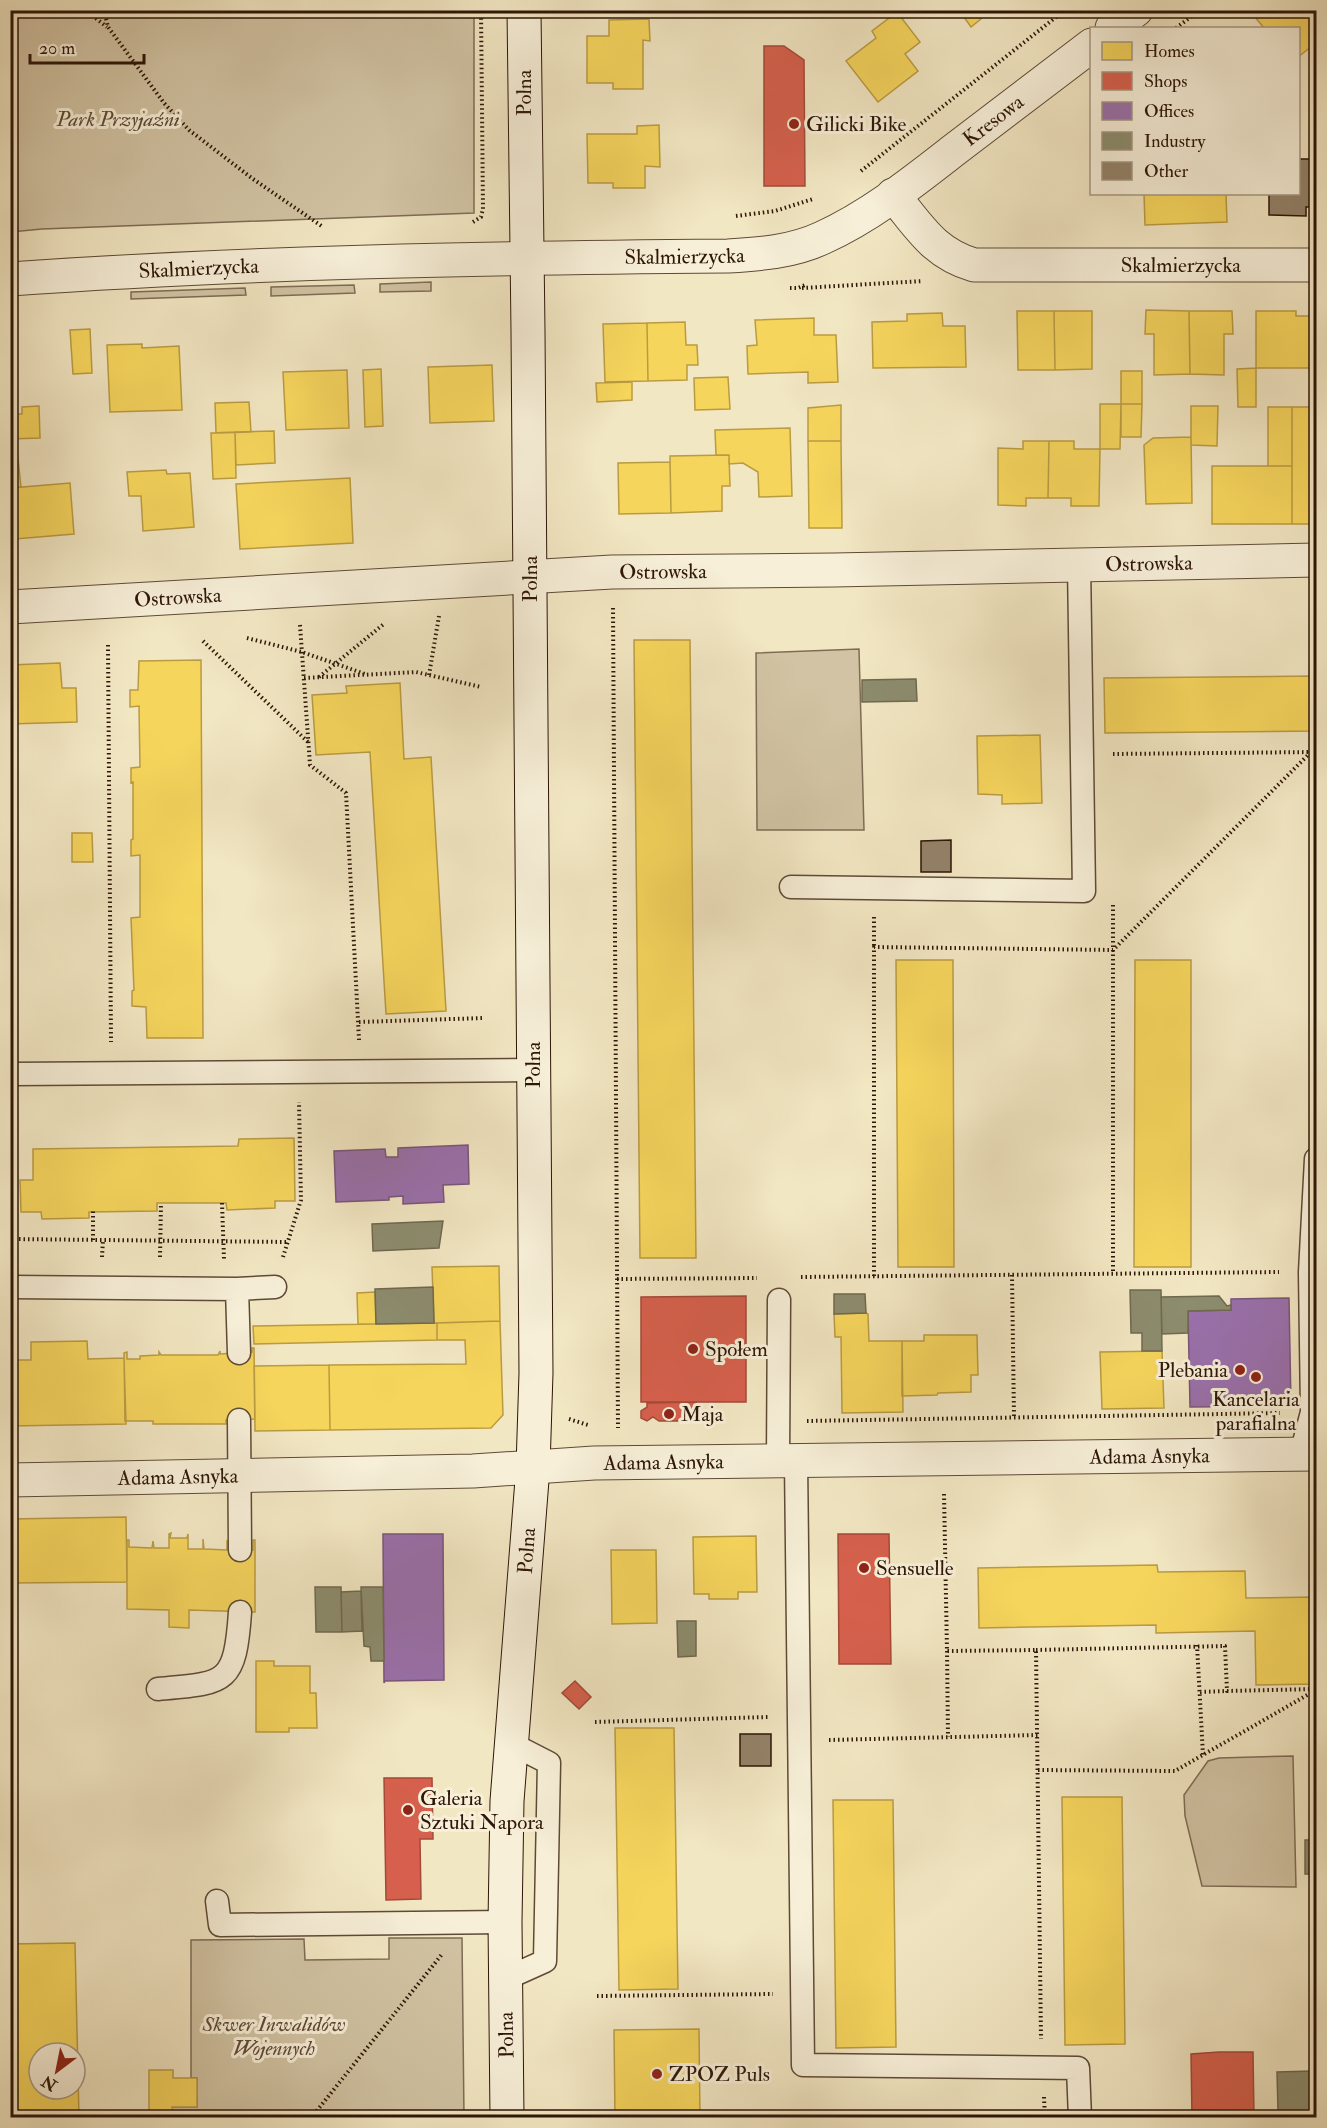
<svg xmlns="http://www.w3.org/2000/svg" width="1327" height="2128" font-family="'IM FELL Double Pica',serif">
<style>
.green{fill:#d1c3a3;stroke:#7f6c55;stroke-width:1.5}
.homes{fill:#f6d55c;stroke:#ba9b42;stroke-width:1.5;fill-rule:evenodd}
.shops{fill:#d6604d;stroke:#a34a38;stroke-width:1.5}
.offices{fill:#9970ab;stroke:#79557a;stroke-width:1.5}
.industry{fill:#8c8c6e;stroke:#70684f;stroke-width:1.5}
.building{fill:#938269;stroke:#2d1507;stroke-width:1.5}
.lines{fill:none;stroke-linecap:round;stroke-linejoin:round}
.lane-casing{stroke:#5e4a36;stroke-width:25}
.street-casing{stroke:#5e4a36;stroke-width:35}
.secondary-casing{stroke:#2d1507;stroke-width:35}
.path{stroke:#2d1507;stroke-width:4;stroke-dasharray:1.5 3;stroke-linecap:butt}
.lane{stroke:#f7efd8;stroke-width:22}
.street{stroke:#f7efd8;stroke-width:33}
.secondary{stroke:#f7efd8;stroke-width:33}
.poi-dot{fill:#8f2418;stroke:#f7efd8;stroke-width:2}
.labels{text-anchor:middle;stroke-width:6;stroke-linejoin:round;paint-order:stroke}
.street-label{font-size:21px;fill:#2d1507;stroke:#f7efd8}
.park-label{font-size:21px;font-style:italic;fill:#5e4936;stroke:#f7efd8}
.poi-label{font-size:21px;fill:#2d1507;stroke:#f7efd8;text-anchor:start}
</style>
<rect width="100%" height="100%" fill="#f2e7c3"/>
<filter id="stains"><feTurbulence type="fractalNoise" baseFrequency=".00333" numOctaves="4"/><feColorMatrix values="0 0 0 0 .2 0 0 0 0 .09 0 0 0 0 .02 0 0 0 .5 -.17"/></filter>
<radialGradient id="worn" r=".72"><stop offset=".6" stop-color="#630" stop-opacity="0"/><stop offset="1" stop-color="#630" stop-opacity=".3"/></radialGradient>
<path class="green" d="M10,11H474V213L42,229L11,232Z
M431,282V291L380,292V284Z
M354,285L355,293L271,296V287Z
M245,288L246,295L131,299V292Z
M859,649L864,830H757L756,653Z
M1293,1756L1296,1887L1202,1886L1185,1816L1184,1795L1208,1761L1219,1758Z
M389,1938H462L464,2117L173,2118L172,2107H197V2078H191V1940L304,1939L305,1960L389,1959Z"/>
<path class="homes" d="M959,10H992L971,27Z
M1263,10H1316V43L1298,57V28H1264L1255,17Z
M897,12L920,42L905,54L918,71L878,102L846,61L876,38L872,31Z
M649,19L650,41L643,40V89H613V83H587V36H609V20Z
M659,125L660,167L645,166V188H613V183H588L587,134H637V126Z
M1144,194H1226L1227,222L1145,225Z
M1146,310L1189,311L1190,374L1154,375V334H1145Z
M1017,311H1054L1055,370H1018Z
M1054,311H1092V369L1055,370Z
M1189,311H1232L1233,334H1224V375L1190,374Z
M1256,311H1296V316H1316V368H1256Z
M942,313L943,326H965L966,367L873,368L872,322L907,321V314Z
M814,318V335H836L838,382L808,383V372L748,374L747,346L757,345L755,320Z
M685,322L686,345H697L698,365H687V380L648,381L647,323Z
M647,323L648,381L605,382L603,324Z
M90,329L92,373L73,374L70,330Z
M142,344V348L179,346L182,410L110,412L107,345Z
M10,347H13L15,391H10Z
M492,365L494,421L430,423L428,367Z
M1256,368V407H1238L1237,369Z
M381,369L383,426L365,427L363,370Z
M347,370L349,428L286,430L283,372Z
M1121,371H1142V404H1121Z
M728,377L730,409L695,410L694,378Z
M632,382V400L597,402L596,383Z
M249,402L251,432L216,433L215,403Z
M1100,404H1121L1120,449H1100Z
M1121,404H1142L1141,437H1121Z
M841,405V441H808V408Z
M39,406L40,438L10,439V414H22V407Z
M1191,406H1218L1217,446L1191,445Z
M1268,407H1292V466H1268Z
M1292,407H1316V524H1292Z
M790,428L792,496L759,497L758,472L743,463L729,464V455H716L715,430Z
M274,431L275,463L236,465L235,432Z
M235,432L236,478L213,479L211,433Z
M1191,437L1192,503L1146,504L1144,445L1153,438Z
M10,439H16L21,487L11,488L13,513H10Z
M808,441H841L842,528H809Z
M1023,441H1049L1048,498H1026V506L998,505V448L1023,449Z
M1049,441H1074V449H1100L1099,506H1071V498H1048Z
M729,455L730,486H722V511L671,513L670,456Z
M670,462L671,513L619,514L618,463Z
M1212,466H1292V524H1212Z
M166,470L167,474L190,473L194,527L143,531L141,496H129L127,472Z
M350,478L353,543L240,549L236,484Z
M70,483L74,534L15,539L11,488Z
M634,640H690L696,1258H640Z
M201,660L203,1038H147L146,1007L132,1006V991L134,990L131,918L140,917V855L131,856V840L133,839V782L131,783V768L140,767L139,706L130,707V690H138L139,661Z
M60,663L62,688H76L77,722L10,724V665Z
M1316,676V731L1105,733L1104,678Z
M400,683L404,759L431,757L446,1011L386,1014L370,752L316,755L312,695L347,693L346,686Z
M1040,735L1042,803L1002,804V795L978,794L977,736Z
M72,833H92L93,862H72Z
M896,960H953L954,1267H898Z
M1135,960H1191V1267H1134Z
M294,1138L295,1201H275V1208L227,1210L226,1203H157V1211L89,1212V1218L42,1219L41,1212H21L20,1180H33V1149L238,1146L239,1139Z
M499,1266L500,1321L434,1323L432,1267Z
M375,1292L376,1324H358L357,1293Z
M866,1313L868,1314L869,1341H902L903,1412L842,1413L841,1337H835L834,1314Z
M500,1321L503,1415L491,1428L330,1430L329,1365L466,1364L465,1340H437V1323Z
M437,1323V1340L254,1344L253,1326Z
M924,1335H977L978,1375H971V1392L938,1393L937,1395L902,1396V1341H924Z
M87,1341L88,1359L124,1358L126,1424L10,1426V1360H31V1342Z
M252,1348H254L255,1419L226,1420V1424H153V1421H125L124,1353L127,1352V1359H140V1356L159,1355V1352L161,1355H218L220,1351V1354L252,1352Z
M1162,1351L1164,1408L1102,1409L1100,1352Z
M329,1365L330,1430L255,1431L254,1366Z
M126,1517L127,1582L10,1583V1519Z
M171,1533L170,1538H187L188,1534V1549H203V1539L204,1549L227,1550V1540L228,1550H253V1540H255V1612L189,1610V1628L169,1627V1610L127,1609V1540H129V1547L152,1548L153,1541L154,1548H169V1534Z
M756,1536L757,1592H738V1599H709V1594H694L693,1537Z
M611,1550H656L657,1623L612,1624Z
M1157,1565L1158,1572L1245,1571L1246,1598L1316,1597V1684L1256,1685L1255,1631L1156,1633V1625L979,1628L978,1568Z
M256,1661H274V1666H310V1693H316L317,1728H289V1732H256Z
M615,1728H674L678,1989L619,1990Z
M1062,1797H1122L1125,2044L1065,2045Z
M833,1800H893L896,2047L836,2048Z
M75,1943L79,2118H10V1944ZM39,2053H75V2089H39Z
M699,2029L700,2118H615L614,2030Z
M149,2070H173V2078H197V2107H172L173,2113L149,2114Z"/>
<path class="shops" d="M764,46H784L804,60L805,186H764Z
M746,1296V1402H641V1297Z
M696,1402L697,1417L691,1421L684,1417L679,1421H659L653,1417L647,1421L641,1418V1411L647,1407V1403Z
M838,1534H889L891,1664H839Z
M575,1681L591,1697L579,1709L562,1693Z
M384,1778H432L433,1839H420L421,1899L386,1900Z
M1219,2052H1253L1254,2118H1192L1191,2054Z"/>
<path class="offices" d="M468,1145L469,1184L443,1185L444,1202L403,1204V1196L389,1197V1200L336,1202L334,1151L385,1149L386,1157H398V1148Z
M1289,1298L1291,1406L1190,1407L1188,1311L1231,1310V1299Z
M383,1534H443L444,1680L385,1681L384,1683Z"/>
<path class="industry" d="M916,679L917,701L862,702V680Z
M443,1221L439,1248L373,1251L372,1224Z
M433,1287L434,1323L376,1324L375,1289Z
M1130,1290H1161L1162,1351H1142V1333H1131Z
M834,1294H865L866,1313L834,1314Z
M1219,1296L1227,1306L1231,1305V1310L1188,1311V1333L1162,1334L1161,1297Z
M315,1587H341L342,1632H316Z
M361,1587H383L384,1661H371L370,1647L364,1646Z
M361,1591L362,1631L342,1632L341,1592Z
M677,1621H696V1656L678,1657Z
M1305,1840H1316V1874H1305Z
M1312,2071V2111H1278L1277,2072Z"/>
<path class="building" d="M1298,159H1316V207H1306V216L1269,215V194H1298Z
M951,840V872H921V841Z
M740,1734H771V1766H740Z"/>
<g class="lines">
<g class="lane-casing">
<path id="lane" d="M791,887L1084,891L1079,564
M12,1074L533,1070
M11,1287L237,1289L275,1287
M237,1289L239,1353
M239,1420L240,1550
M1301,1454L1312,1412L1310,1272L1316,1159
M778,1461L779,1300
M796,1461L803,2065L1078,2068L1080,2118
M158,1689C226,1683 235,1685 240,1612
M217,1901L220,1925L505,1922
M505,1979L545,1961L549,1763L510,1743"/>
</g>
<g class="street-casing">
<g id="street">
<path d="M1112,28L1136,10"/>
<path id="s1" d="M893,195C919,226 933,253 974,265H1316"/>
<path id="s2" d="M10,279C249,262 489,258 728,256C760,254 792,252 822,238C869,217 913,182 954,150C1000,115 1046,80 1092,45"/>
<path id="s3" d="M10,607L612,572L834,570L1316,560"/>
<path id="s4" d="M10,1480L473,1471L594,1463L1316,1454"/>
</g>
</g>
<g class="secondary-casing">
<g id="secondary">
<path id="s5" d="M507,2118L505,1922L507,1801L533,1467L536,1373L528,331L524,10"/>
</g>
</g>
<path class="path" d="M85,10L107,27
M104,10L108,27L164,103L189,130L253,179L323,227
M1176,28L1200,10
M861,171L1065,10
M736,216L775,211L813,199
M473,222L481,217L483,209L481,10
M790,288H798L805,285
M802,288L923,281
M613,608L618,1428
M300,625L310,765L346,793L359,1040
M247,638L302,652L365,674
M203,641L308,742
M108,645L111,1042
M429,675L439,616
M319,677L385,623
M304,678L416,672L481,687
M1113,754L1316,752
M1113,905V1274
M874,917V947
M359,1022L484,1018
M10,1150L12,1105
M222,1203L224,1259
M10,1239L288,1242
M93,1240V1211
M102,1257L103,1240
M160,1257L161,1204
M283,1257L301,1200L299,1102
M1012,1275L1014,1417
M874,1276V947L1113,950L1311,752
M801,1277L1279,1272
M617,1279L757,1278
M569,1419L588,1425
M807,1421L1280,1413
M944,1494L947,1651L1036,1650L1041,2039
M1197,1645L1203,1755
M1036,1650L1225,1646L1227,1691L1316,1689
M947,1651L948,1737
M1200,1692L1227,1691
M595,1722L768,1717
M829,1740L1038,1735
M1038,1770L1175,1771L1316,1690
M597,1996L773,1994
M1044,2097L1045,2118
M311,2118L443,1953"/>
<use href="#lane" class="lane"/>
<use href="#street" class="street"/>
<use href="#secondary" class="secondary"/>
</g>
<g class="poi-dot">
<circle cx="794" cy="124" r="6"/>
<circle cx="693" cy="1349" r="6"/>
<circle cx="1240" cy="1370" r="6"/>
<circle cx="1256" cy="1377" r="6"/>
<circle cx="669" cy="1414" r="6"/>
<circle cx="864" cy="1568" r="6"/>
<circle cx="408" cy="1810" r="6"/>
<circle cx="657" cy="2074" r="6"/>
</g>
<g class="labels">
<g class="street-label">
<text transform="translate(524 93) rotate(-90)" y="7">Polna</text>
<text dy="7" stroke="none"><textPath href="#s2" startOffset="1023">Kresowa</textPath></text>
<text dy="7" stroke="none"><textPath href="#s2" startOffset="675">Skalmierzycka</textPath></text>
<text dy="7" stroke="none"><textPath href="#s1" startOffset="316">Skalmierzycka</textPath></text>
<text dy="7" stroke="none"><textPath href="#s2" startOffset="189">Skalmierzycka</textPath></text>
<text dy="7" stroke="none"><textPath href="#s3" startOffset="1140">Ostrowska</textPath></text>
<text dy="7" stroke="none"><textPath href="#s3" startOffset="654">Ostrowska</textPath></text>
<text transform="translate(530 579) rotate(-90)" y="7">Polna</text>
<text dy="7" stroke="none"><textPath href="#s3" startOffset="168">Ostrowska</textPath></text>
<text transform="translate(533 1065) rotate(-90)" y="7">Polna</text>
<text dy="7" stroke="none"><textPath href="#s4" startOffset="1140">Adama Asnyka</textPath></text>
<text dy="7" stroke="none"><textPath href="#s4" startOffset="654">Adama Asnyka</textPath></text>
<text dy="7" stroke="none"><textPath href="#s4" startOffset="168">Adama Asnyka</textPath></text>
<text dy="7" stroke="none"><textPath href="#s5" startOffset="568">Polna</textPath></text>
<text transform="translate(506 2035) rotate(-91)" y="7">Polna</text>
</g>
<g class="park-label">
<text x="118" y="126">Park Przyjaźni</text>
<text x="274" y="2031">Skwer Inwalidów<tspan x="274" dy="24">Wojennych</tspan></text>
</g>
<g class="poi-label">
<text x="806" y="131">Gilicki Bike</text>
<text x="705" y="1356">Społem</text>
<text x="1228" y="1377" text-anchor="end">Plebania</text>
<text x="1256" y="1406" text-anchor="middle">Kancelaria<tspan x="1256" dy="24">parafialna</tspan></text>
<text x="681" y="1421">Maja</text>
<text x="876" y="1575">Sensuelle</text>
<text x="420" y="1805">Galeria<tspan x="420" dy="24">Sztuki Napora</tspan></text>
<text x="669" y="2081">ZPOZ Puls</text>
</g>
</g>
<rect width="1327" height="2128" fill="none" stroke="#f2e7c3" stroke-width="36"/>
<rect x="12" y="12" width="1303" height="2104" fill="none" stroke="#2d1507" stroke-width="3"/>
<rect x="18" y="18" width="1291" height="2092" fill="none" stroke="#2d1507" stroke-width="1.5"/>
<rect x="1090" y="27" width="210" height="168" fill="#f7efd8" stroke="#a69884" stroke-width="1.5"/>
<rect x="1102" y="42" width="30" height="18" fill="#f6d55c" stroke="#a69884" stroke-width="1.5"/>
<text x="1144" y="57" font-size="18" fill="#2d1507">Homes</text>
<rect x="1102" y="72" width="30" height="18" fill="#d6604d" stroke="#a69884" stroke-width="1.5"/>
<text x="1144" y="87" font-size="18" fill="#2d1507">Shops</text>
<rect x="1102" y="102" width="30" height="18" fill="#9970ab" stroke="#a69884" stroke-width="1.5"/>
<text x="1144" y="117" font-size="18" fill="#2d1507">Offices</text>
<rect x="1102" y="132" width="30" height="18" fill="#8c8c6e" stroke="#a69884" stroke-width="1.5"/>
<text x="1144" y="147" font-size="18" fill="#2d1507">Industry</text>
<rect x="1102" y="162" width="30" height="18" fill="#938269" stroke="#a69884" stroke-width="1.5"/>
<text x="1144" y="177" font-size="18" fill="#2d1507">Other</text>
<g transform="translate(57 2071) rotate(212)"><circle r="28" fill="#f7efd8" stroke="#a69884" stroke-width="1.5"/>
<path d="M0-4.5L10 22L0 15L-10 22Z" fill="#8f2418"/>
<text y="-9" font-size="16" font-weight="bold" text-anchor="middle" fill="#2d1507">N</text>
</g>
<path d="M30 54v9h114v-9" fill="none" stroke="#2d1507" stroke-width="3"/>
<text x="39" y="54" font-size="18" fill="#2d1507" stroke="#f7efd8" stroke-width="4.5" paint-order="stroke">20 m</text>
<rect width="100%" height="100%" filter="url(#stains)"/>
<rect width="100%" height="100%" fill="url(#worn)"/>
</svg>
